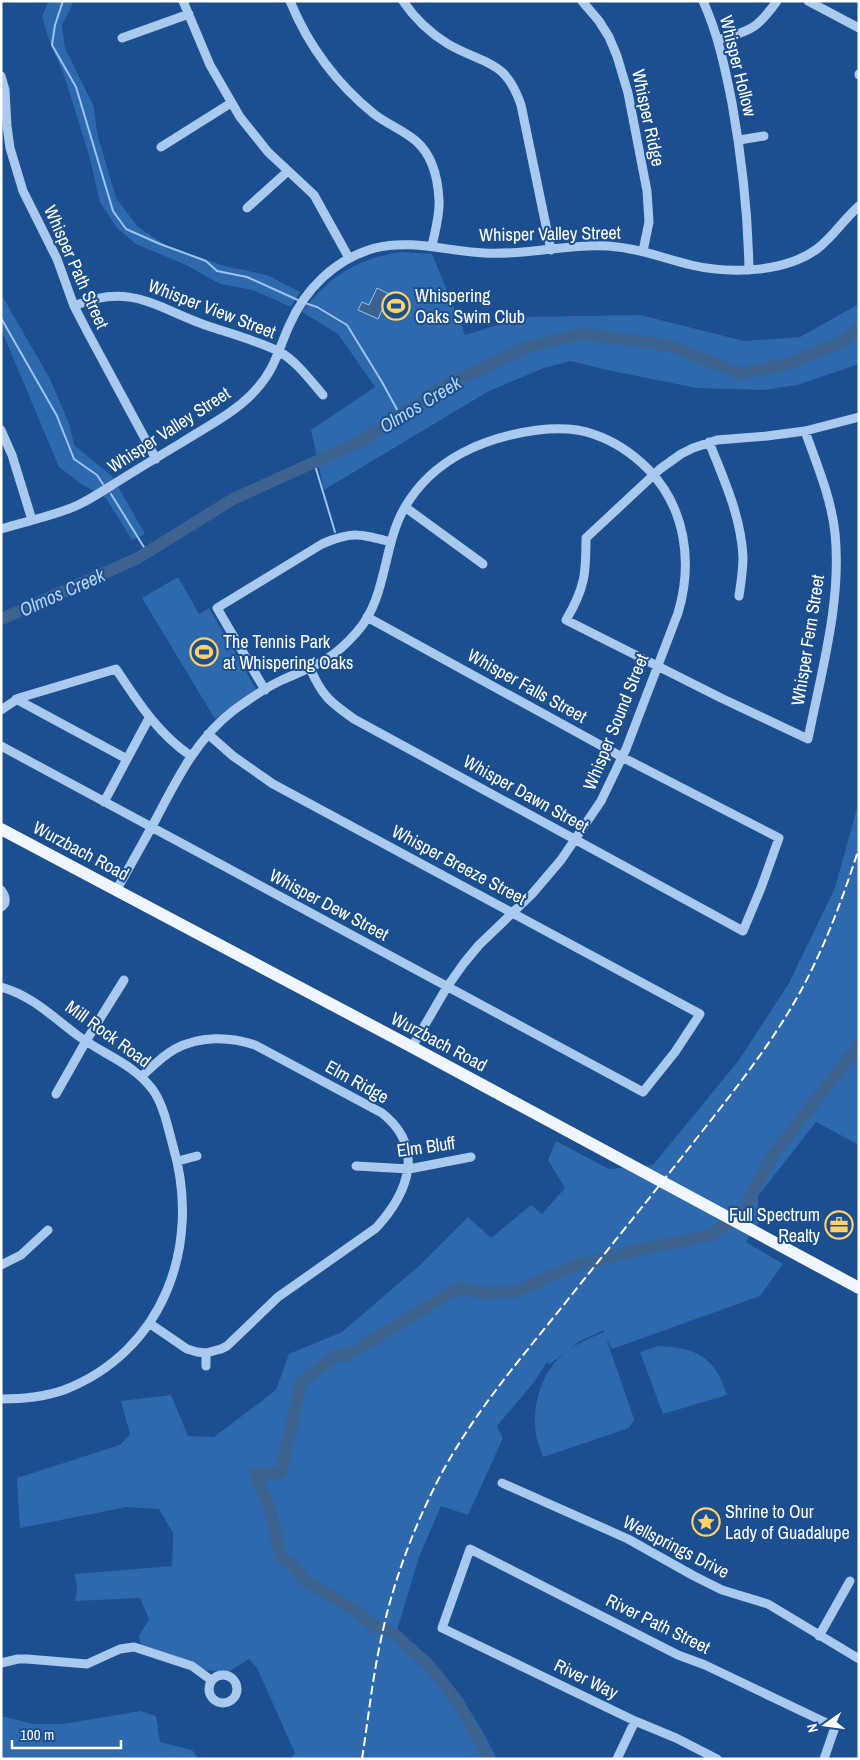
<svg xmlns="http://www.w3.org/2000/svg" width="860" height="1760" font-family="'Archivo Narrow',sans-serif">
<style>
.green{fill:#2e69ad}
.water{fill:#3c6290;stroke:#9cc4f0}
.lines{fill:none;stroke-linecap:round;stroke-linejoin:round}
.stream{stroke:#9cc4f0;stroke-width:2}
.river{stroke:#3c6290;stroke-width:12}
.minor{stroke:#a9c9ee;stroke-width:9}
.major{stroke:#f0f6ff;stroke-width:12}
.rail{stroke:#fff;stroke-width:2;stroke-dasharray:9 4;stroke-linecap:butt}
.labels{text-anchor:middle;stroke-width:4;stroke-linejoin:round;paint-order:stroke}
.street-label{font-size:18px;fill:#fff;stroke:#1b4f8f}
.poi-label{font-size:18px;fill:#fff;stroke:#1b4f8f;text-anchor:start}
.water-label{font-size:19px;font-style:italic;fill:#b5d3f5;stroke:#1b4f8f}
</style>
<rect width="100%" height="100%" fill="#1b4f8f"/>
<path class="green" d="M49,1H74L62,25L65,48L94,107L97,133L116,198L138,227L165,245L224,266L267,275L300,292L291,307L253,290L220,284L186,265L136,244L117,228L100,202L89,155L64,75L48,37L42,16Z
M402,252L432,254L465,335L524,317L640,315L744,341L800,337L859,304V364L797,385L764,390L696,388L612,371L570,361L544,368L489,391L324,490L311,430L375,387L338,334L302,312C331,275 355,259 402,252Z
M1,294L50,379L70,426L74,445L112,476L145,534L132,540L106,498L81,484L59,467L1,329Z
M178,577L199,614L209,608L256,689L215,719L142,598Z
M859,801V1145L816,1122L758,1196V1206L764,1214L746,1242L783,1264L760,1296L612,1349L606,1338L634,1419L629,1428L543,1457C541,1450 537,1442 536,1435C532,1410 539,1378 558,1359C570,1346 588,1339 604,1332V1330L580,1341L550,1364L547,1362L534,1382L497,1426L503,1438L468,1515L441,1506L419,1557L397,1630C409,1645 423,1655 436,1668C460,1692 482,1728 497,1759H290L295,1753L257,1668L249,1659L228,1672L205,1670L190,1662L141,1645L139,1636L149,1619L140,1598L75,1601L77,1589L75,1574L172,1566L173,1533L159,1509L127,1507L20,1528L17,1478L120,1445L130,1434L121,1401L171,1395L188,1436L214,1437L276,1390L289,1354L342,1332L419,1266L468,1217L491,1238L531,1205L542,1214L565,1188L548,1160L556,1141L609,1169L653,1165L739,1060L789,983L835,888Z
M659,1346C697,1348 715,1357 727,1395L663,1414L640,1352Z
M140,1711L156,1716L160,1742L192,1750L199,1759H1V1716L33,1724H63Z"/>
<path class="water" d="M377,288L389,294L378,319L358,310L362,302L369,305Z"/>
<g class="lines">
<path class="stream" d="M63,1L55,25L52,45L76,87L113,211L126,229L160,244L206,261L217,271L247,277L300,301
M305,303L317,307L347,325L382,382L400,415
M1,318L57,416L74,459L97,475L103,484
M314,462L335,532
M111,494L147,552"/>
<path class="river" d="M1,619L138,558L233,499L359,442L444,386L530,346L582,334L667,345L741,374L787,364L840,343L859,328
M489,1759L458,1702L428,1664L393,1633L375,1627L353,1609L304,1580L296,1568L282,1558L280,1553L270,1509L255,1474L281,1473L301,1383L335,1356H346L458,1288L485,1293L514,1292L574,1266L638,1250L707,1236L745,1213L753,1191L773,1155L859,1045"/>
<path class="minor" d="M183,1L210,65L240,117L268,152L314,195L349,258
M290,1C308,45 337,84 374,114C387,124 403,130 416,141C432,155 438,179 439,200C440,215 435,231 432,246
M403,1C415,19 430,33 448,44C484,65 505,58 521,105L551,250
M582,1L599,21L609,37L617,56L628,93L647,191L649,222L643,251
M703,1C718,34 725,68 732,103C742,159 748,213 749,270
M808,1L859,28
M122,38L189,14
M718,40C751,30 756,30 777,1
M859,74V75
M1,76L5,90L7,126L10,148L23,191L57,259L74,306L88,333L156,459
M739,140L764,136
M161,147L231,103
M247,208L288,171
M74,306C132,282 156,308 208,326C229,333 261,342 280,352C297,362 310,380 323,395
M1,430L12,455L32,520
M805,431C817,465 831,497 835,533C842,601 821,673 808,739L721,698L566,620C585,588 586,574 586,538L660,469L681,454L693,448L717,440L767,436L805,431L859,417
M709,442C724,480 741,516 743,557C743,570 741,583 739,596
M405,507L483,564
M1,529C27,521 54,516 78,505C91,499 104,490 117,482C138,469 159,456 181,443C204,428 231,415 251,395C275,371 276,355 289,326C305,289 335,259 375,248C412,239 446,251 484,253C526,256 567,243 608,246C637,248 663,258 691,265C729,274 784,273 817,249C833,237 844,219 859,206
M310,668C322,696 330,702 354,719L743,931L761,888L779,838L622,757L367,617
M265,690L217,608L322,544C352,531 360,534 391,542
M16,699L127,759
M1,710L19,698L116,669C138,702 158,734 191,756
M1,746L643,1092L675,1052L700,1014L273,784L233,756L208,734
M104,802L149,718
M117,889C130,866 143,843 156,819C177,779 197,738 234,710C249,699 265,688 282,680C298,673 314,667 328,658C339,651 348,642 356,633C388,598 382,546 405,507C433,459 484,437 538,430C556,428 576,428 593,434C614,441 633,454 648,469C686,508 693,563 678,613L626,749L601,801L561,860L532,894L479,945L464,963L447,987L412,1047
M1,890C5,895 8,903 1,907
M1,987C31,995 53,1017 77,1035C102,1054 133,1063 153,1090C164,1106 168,1128 173,1146C202,1245 164,1351 64,1390C44,1397 22,1399 1,1399
M141,1077C152,1067 162,1056 175,1049C199,1036 229,1036 255,1045L382,1113C426,1148 408,1193 376,1228L278,1297L227,1346L221,1349L206,1353L197,1352L187,1349L149,1323
M56,1094L86,1041L124,980
M178,1161L197,1156
M356,1166L409,1169L471,1157
M1,1265L21,1255L48,1230
M206,1353V1366
M502,1483L628,1539L694,1576L722,1590L768,1604L859,1659
M819,1636L850,1581
M1,1663L18,1659H27L87,1664L120,1649L134,1647L192,1666L211,1680
M209 1689a14 14 0 1 1 28 0a14 14 0 1 1-28 0Z
M617,1759L635,1721
M717,1759L676,1738L635,1721L442,1628L470,1549L678,1655L705,1665L835,1727L824,1759"/>
<path class="major" d="M1,829L412,1047L859,1288"/>
<path class="rail" d="M362,1759C368,1720 372,1682 380,1644C391,1588 411,1534 436,1484C469,1419 516,1364 562,1307C609,1248 657,1189 704,1129C744,1078 785,1026 813,967C832,928 846,888 859,848"/>
</g>
<defs>
<g id="stadium-ring" transform="scale(1.4375)"><circle r="9.5" fill="#1b4f8f" stroke="#ffd166" stroke-width="1.5"/><path d="M0-5a6.5 5 0 1 0 0 10a6.5 5 0 1 0 0-10ZM-3.5-1.8h7v3.6h-7Z" fill="#ffd166"/></g>
<g id="office-ring" transform="scale(1.4375)"><circle r="9.5" fill="#1b4f8f" stroke="#ffd166" stroke-width="1.5"/><path d="M-6-3h4V-5.5h4V-3h4V5H-6ZM-1-4.5V-3h2v-1.5ZM-6 0V1H6V0Z" fill="#ffd166"/></g>
<g id="sight-ring" transform="scale(1.4375)"><circle r="9.5" fill="#1b4f8f" stroke="#ffd166" stroke-width="1.5"/><path d="M0-6L1.8-2.2L6-1.7L2.9 1.2L3.7 5.4L0 3.3L-3.7 5.4L-2.9 1.2L-6-1.7L-1.8-2.2Z" fill="#ffd166"/></g>
</defs>
<g fill-rule="evenodd">
<use href="#stadium-ring" x="396" y="306"/>
<use href="#stadium-ring" x="204" y="652"/>
<use href="#office-ring" x="839" y="1225"/>
<use href="#sight-ring" x="706" y="1522"/>
</g>
<g class="labels">
<g class="street-label">
<text transform="translate(738 66) rotate(76)" y="6">Whisper Hollow</text>
<text transform="translate(648 118) rotate(78)" y="6">Whisper Ridge</text>
<text transform="translate(550 234) rotate(-1)" y="6">Whisper Valley Street</text>
<text transform="translate(76 267) rotate(66)" y="6">Whisper Path Street</text>
<text transform="translate(212 309) rotate(21)" y="6">Whisper View Street</text>
<text transform="translate(169 430) rotate(-33)" y="6">Whisper Valley Street</text>
<text transform="translate(808 640) rotate(-81)" y="6">Whisper Fern Street</text>
<text transform="translate(527 686) rotate(29)" y="6">Whisper Falls Street</text>
<text transform="translate(616 722) rotate(-68)" y="6">Whisper Sound Street</text>
<text transform="translate(526 794) rotate(29)" y="6">Whisper Dawn Street</text>
<text transform="translate(81 851) rotate(28)" y="6">Wurzbach Road</text>
<text transform="translate(459 865) rotate(28)" y="6">Whisper Breeze Street</text>
<text transform="translate(329 905) rotate(28)" y="6">Whisper Dew Street</text>
<text transform="translate(108 1034) rotate(36)" y="6">Mill Rock Road</text>
<text transform="translate(439 1042) rotate(28)" y="6">Wurzbach Road</text>
<text transform="translate(357 1082) rotate(29)" y="6">Elm Ridge</text>
<text transform="translate(426 1147) rotate(-8)" y="6">Elm Bluff</text>
<text transform="translate(676 1547) rotate(27)" y="6">Wellsprings Drive</text>
<text transform="translate(658 1624) rotate(26)" y="6">River Path Street</text>
<text transform="translate(586 1679) rotate(26)" y="6">River Way</text>
</g>
<g class="poi-label">
<text x="415" y="302">Whispering<tspan x="415" dy="21">Oaks Swim Club</tspan></text>
<text x="223" y="648">The Tennis Park<tspan x="223" dy="21">at Whispering Oaks</tspan></text>
<text x="820" y="1221" text-anchor="end">Full Spectrum<tspan x="820" dy="21">Realty</tspan></text>
<text x="725" y="1518">Shrine to Our<tspan x="725" dy="21">Lady of Guadalupe</tspan></text>
</g>
<g class="water-label">
<text transform="translate(420 404) rotate(-31)" y="7">Olmos Creek</text>
<text transform="translate(62 592) rotate(-24)" y="7">Olmos Creek</text>
</g>
</g>
<rect width="860" height="1760" fill="none" stroke="#ffffff" stroke-width="5"/>
<g transform="translate(825 1725) rotate(256)" stroke="#1b4f8f" stroke-width="4" paint-order="stroke">
<path d="M0-4L9 19L0 12L-9 19Z" fill="#ffffff"/>
<text y="-8" font-size="14" font-weight="bold" text-anchor="middle" fill="#ffffff">N</text>
</g>
<path d="M12 1740v8h109v-8" fill="none" stroke="#ffffff" stroke-width="2.5"/>
<text x="20" y="1740" font-size="15" fill="#ffffff" stroke="#1b4f8f" stroke-width="4" paint-order="stroke">100 m</text>
</svg>
